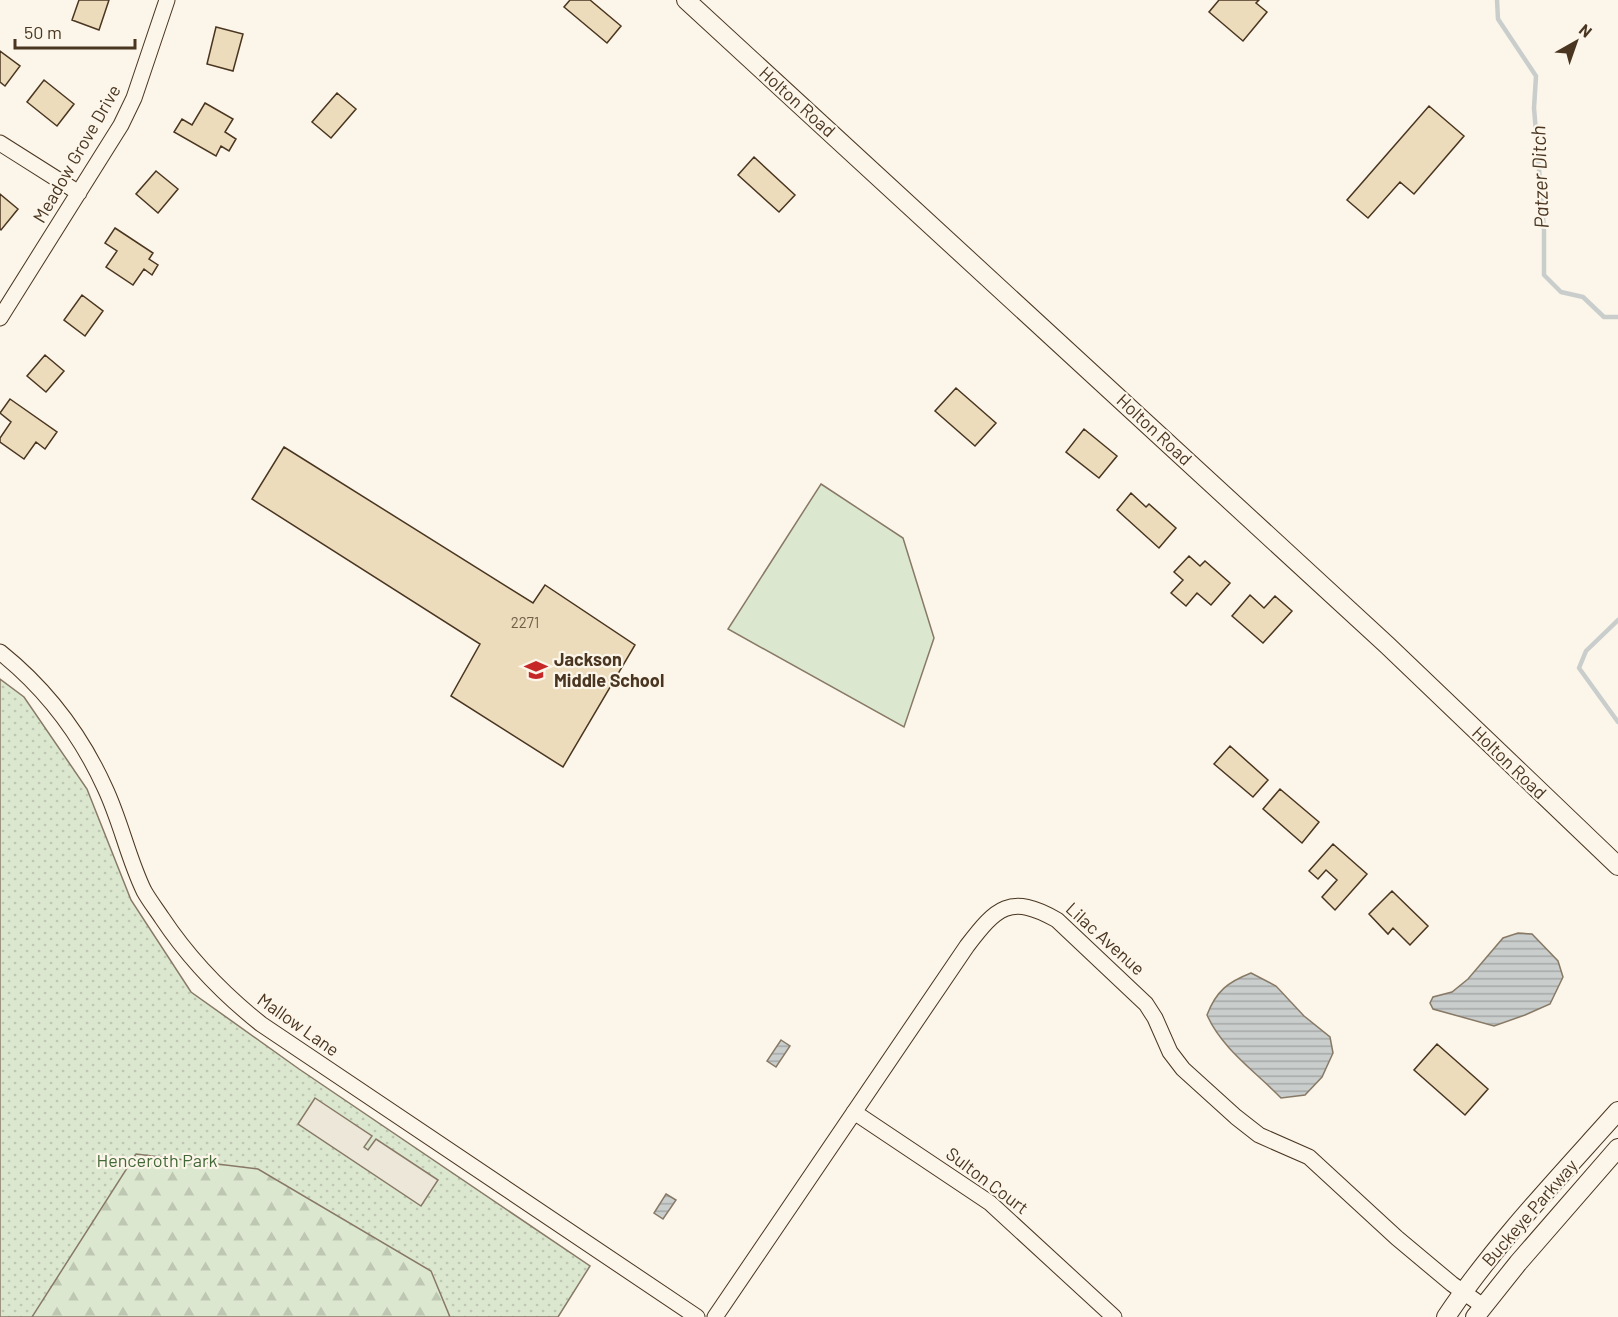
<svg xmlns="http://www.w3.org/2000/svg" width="1618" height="1317" font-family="Barlow,sans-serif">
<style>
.grass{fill:url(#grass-dots);stroke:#887966;stroke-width:1.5}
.forest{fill:url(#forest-firs);stroke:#887966;stroke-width:1.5}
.pitch{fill:#dce7d0;stroke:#887966;stroke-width:1.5}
.parking{fill:#ede7d9;stroke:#887966;stroke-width:1.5}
.water{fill:url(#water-rules);stroke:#887966;stroke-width:1.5}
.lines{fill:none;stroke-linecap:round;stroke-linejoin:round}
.stream{stroke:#c9cecd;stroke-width:4.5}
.building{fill:#ecdcbc;stroke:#4a3520;stroke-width:1.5}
.minor-casing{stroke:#4a3520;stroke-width:17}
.tertiary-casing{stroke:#4a3520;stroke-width:20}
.minor{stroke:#fbf6e9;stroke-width:15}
.tertiary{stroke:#fbf6e9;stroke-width:18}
.labels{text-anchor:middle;stroke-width:4.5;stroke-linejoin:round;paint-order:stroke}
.number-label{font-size:15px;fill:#725f47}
.street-label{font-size:18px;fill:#4a3520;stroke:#fbf6e9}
.poi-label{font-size:18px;font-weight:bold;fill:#4a3520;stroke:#fbf6e9;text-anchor:start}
.park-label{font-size:18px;fill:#436837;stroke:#fbf6e9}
.water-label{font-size:20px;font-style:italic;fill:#4a3520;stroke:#fbf6e9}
</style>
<defs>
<pattern id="grass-dots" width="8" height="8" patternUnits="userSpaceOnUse" patternTransform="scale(1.5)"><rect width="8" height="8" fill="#dce7d0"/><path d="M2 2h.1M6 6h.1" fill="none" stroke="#bec7b2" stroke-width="1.8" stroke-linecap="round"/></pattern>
<pattern id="forest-firs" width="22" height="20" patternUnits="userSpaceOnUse" patternTransform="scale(1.5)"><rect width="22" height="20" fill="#dce7d0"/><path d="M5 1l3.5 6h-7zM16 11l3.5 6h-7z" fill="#bec7b2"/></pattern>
<pattern id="water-rules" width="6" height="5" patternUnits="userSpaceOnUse" patternTransform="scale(1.5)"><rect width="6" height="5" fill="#c9cecd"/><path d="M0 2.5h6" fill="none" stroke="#a5a8a6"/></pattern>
</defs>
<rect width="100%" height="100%" fill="#fbf6e9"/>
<path class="grass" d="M0,679L24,697L87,789L131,900L191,992L299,1069L590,1266L558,1317H0Z"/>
<path class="forest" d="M136,1154L258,1169L431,1271L450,1317H32Z"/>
<path class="pitch" d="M821,484L903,538L934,638L904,727L728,629Z"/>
<path class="parking" d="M315,1098L372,1136L364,1147L368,1150L376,1139L438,1180L421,1206L298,1124Z"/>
<path class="water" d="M1518,933L1532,934L1558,961L1563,977L1550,1004L1525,1015L1494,1026L1433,1009L1430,1003L1433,997L1452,992L1468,979L1503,938Z
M1251,973L1276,986L1304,1016L1330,1037L1333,1053L1322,1077L1305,1095L1281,1098C1256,1072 1222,1049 1207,1015C1216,991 1228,982 1251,973Z
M781,1040L790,1046L776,1067L767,1061Z
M666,1194L676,1200L663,1219L654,1213Z"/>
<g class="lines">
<path class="stream" d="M1497,0L1498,19L1536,76L1534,108L1544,230V275L1561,292L1583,297L1604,317H1618
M1618,620L1586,651L1579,668L1618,722"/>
</g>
<path class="building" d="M79,0H109L99,30L72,20Z
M570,0H590L621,26L607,43L564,7Z
M1219,0H1259L1256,3L1267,12L1243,41L1209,12Z
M216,27L243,34L233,71L207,64Z
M0,51L20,66L5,86L0,82Z
M44,80L74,104L57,126L27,102Z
M337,93L356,109L331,138L312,122Z
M205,103L233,119L225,132L236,139L229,151L221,146L216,156L174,132L182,119L192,125Z
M1429,106L1464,136L1414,194L1400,182L1368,218L1347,200Z
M754,157L795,195L779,212L738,175Z
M156,171L178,189L158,213L136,194Z
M0,194L18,209L1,230L0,229Z
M115,228L153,253L149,259L158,265L152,275L144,269L133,285L106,267L117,251L105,243Z
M82,295L103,311L85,336L64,320Z
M45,355L64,371L46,392L27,376Z
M956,388L996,423L975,446L935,411Z
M10,399L57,432L45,449L36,442L24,459L0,442V438L11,422L0,413Z
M1084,429L1117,456L1099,478L1066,452Z
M284,447L533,603L545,585L635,645L563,767L451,696L480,644L252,499Z
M1131,493L1146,507L1149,504L1176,528L1159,548L1117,510Z
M1189,556L1200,566L1205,561L1230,583L1211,605L1197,593L1186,606L1171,593L1183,580L1174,572Z
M1250,595L1264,608L1275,596L1292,611L1263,643L1232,616Z
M1230,746L1268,780L1253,797L1214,764Z
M1280,789L1319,822L1302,843L1263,809Z
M1333,844L1367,874L1335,910L1322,897L1337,880L1326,870L1318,879L1309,871Z
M1392,891L1428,926L1410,945L1393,928L1388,934L1369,914Z
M1437,1044L1488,1089L1465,1115L1414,1070Z"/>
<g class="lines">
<g class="minor-casing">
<path id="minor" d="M0,143L79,193
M0,318L121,125L134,98L167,0
M0,652C45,688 81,735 105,788C121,822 128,858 144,891C149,900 156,909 162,918C190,960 222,993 261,1024L697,1317
M854,1112L990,1203L1114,1317
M715,1317L967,946C996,908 1010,893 1057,920L1146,1004L1155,1018L1170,1052L1183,1069L1236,1117L1259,1135L1309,1157L1397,1238L1452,1284L1483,1306"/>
</g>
<g class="tertiary-casing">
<path id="tertiary" d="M686,0L1387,645L1618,866
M1446,1317C1494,1245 1560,1176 1618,1111
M1475,1317L1518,1263L1618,1148"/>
</g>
<use href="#minor" class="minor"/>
<use href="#tertiary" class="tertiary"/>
</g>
<defs>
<g id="school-bare" transform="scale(1.8)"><path d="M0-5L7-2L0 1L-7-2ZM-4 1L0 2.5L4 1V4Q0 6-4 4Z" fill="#c62828" stroke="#fbf6e9" stroke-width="2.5" paint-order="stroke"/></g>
</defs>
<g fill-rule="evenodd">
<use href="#school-bare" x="536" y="670"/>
</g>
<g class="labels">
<g class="number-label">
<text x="525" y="628">2271</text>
</g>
<g class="street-label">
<text transform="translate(797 102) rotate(42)" y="6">Holton Road</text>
<text transform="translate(77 154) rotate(-60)" y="6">Meadow Grove Drive</text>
<text transform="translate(1154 430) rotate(43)" y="6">Holton Road</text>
<text transform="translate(1509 763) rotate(44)" y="6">Holton Road</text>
<text transform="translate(1105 939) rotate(42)" y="6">Lilac Avenue</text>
<text transform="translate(298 1025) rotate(35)" y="6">Mallow Lane</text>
<text transform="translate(987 1181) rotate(37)" y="6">Sulton Court</text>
<text transform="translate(1530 1213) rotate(-49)" y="6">Buckeye Parkway</text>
</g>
<g class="poi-label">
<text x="554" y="666">Jackson<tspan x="554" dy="21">Middle School</tspan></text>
</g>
<g class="park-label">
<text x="157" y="1167">Henceroth Park</text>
</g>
<g class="water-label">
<text transform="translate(1540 177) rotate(-92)" y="7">Patzer Ditch</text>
</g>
</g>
<g transform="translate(1576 42) rotate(40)" stroke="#fbf6e9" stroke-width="4.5" paint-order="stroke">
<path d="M0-4.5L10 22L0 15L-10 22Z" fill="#4a3520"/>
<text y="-9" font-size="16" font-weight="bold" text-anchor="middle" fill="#4a3520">N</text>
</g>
<path d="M15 39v9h120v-9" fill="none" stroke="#4a3520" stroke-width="3"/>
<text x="24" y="39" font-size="18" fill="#4a3520" stroke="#fbf6e9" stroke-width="4.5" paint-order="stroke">50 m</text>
</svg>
